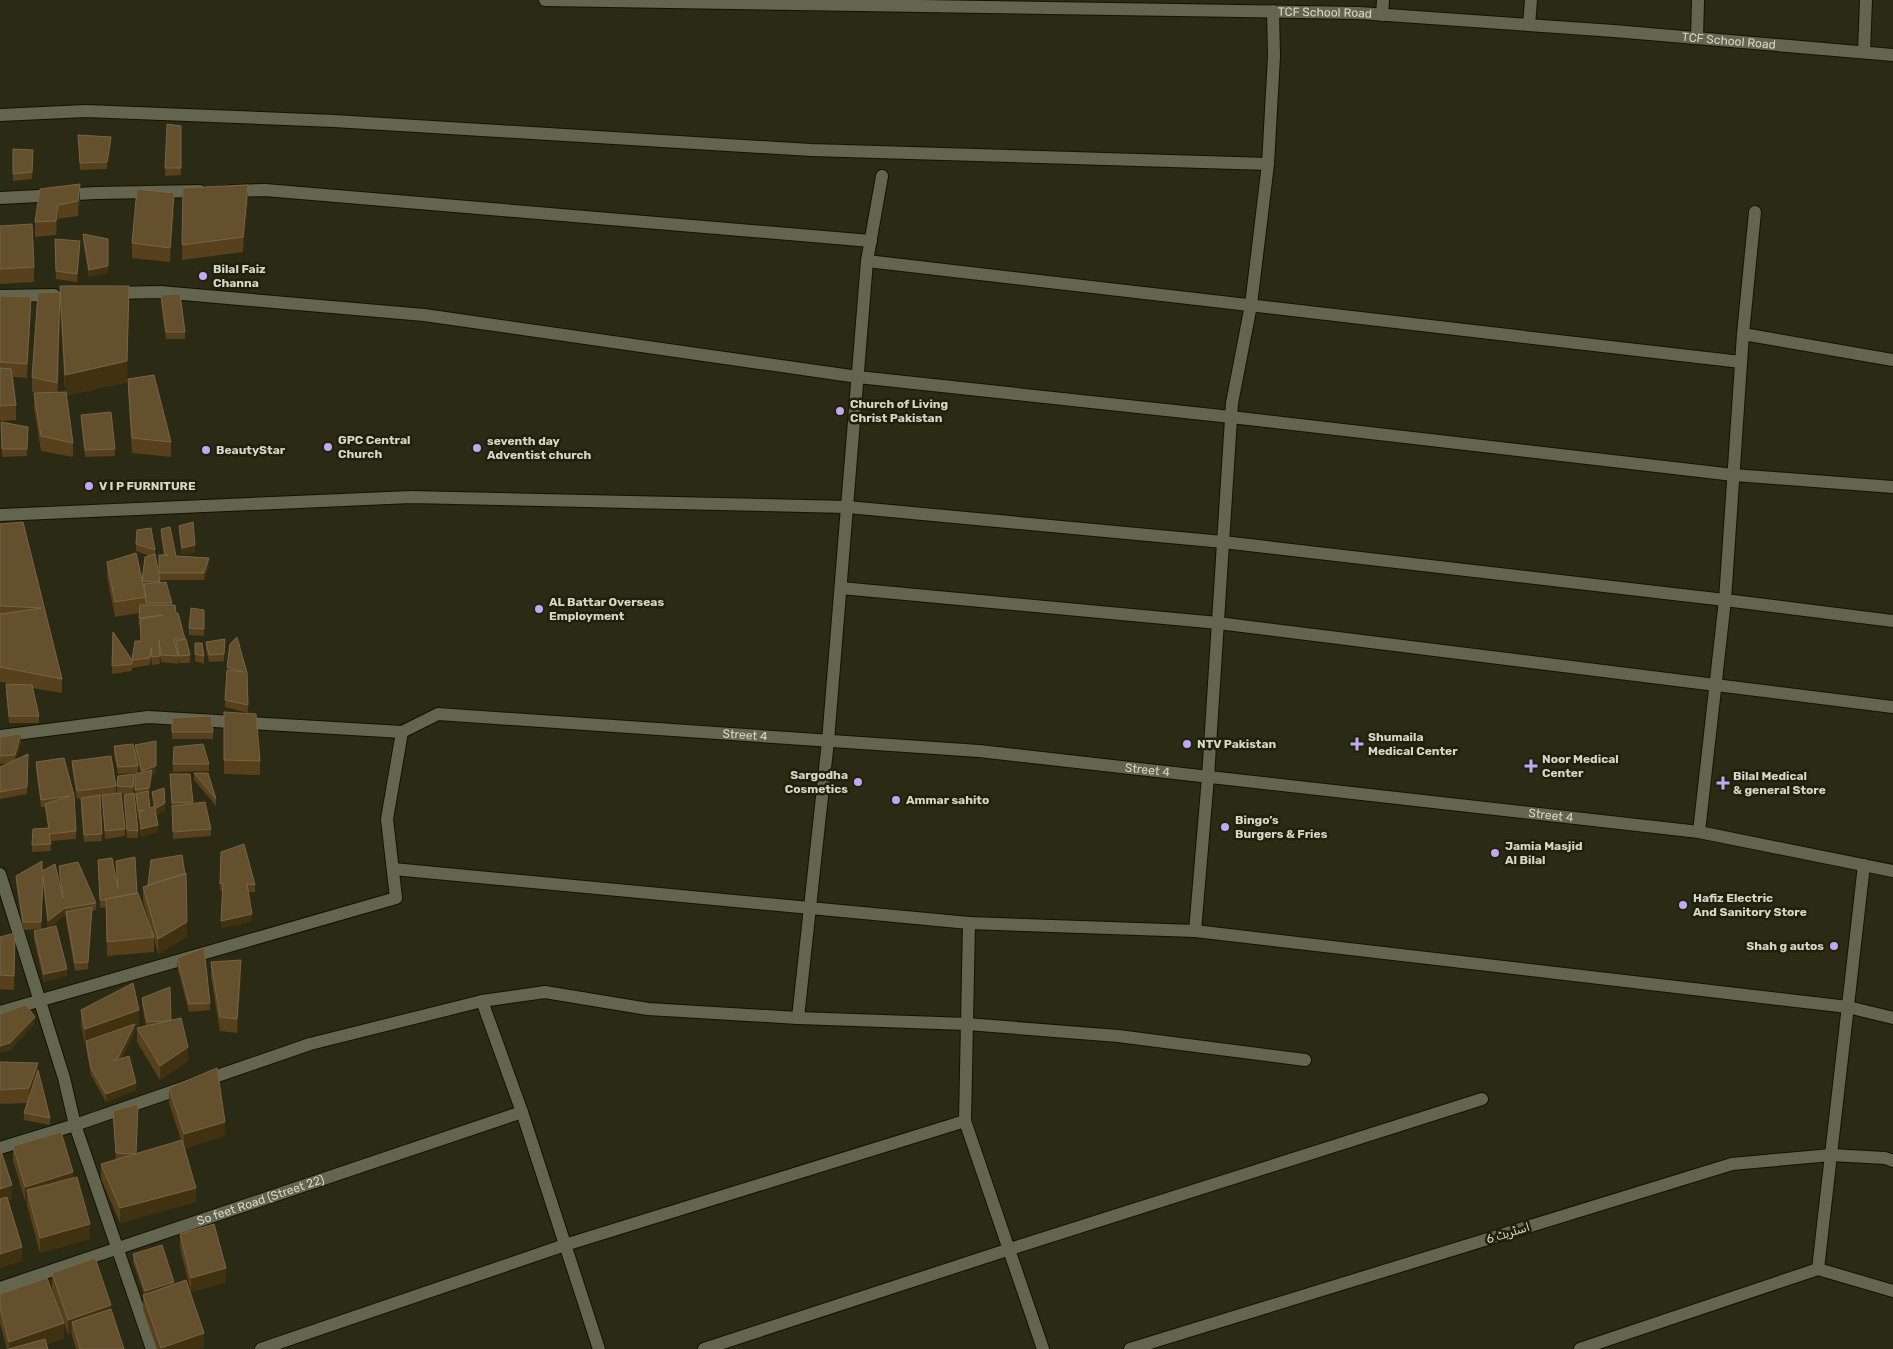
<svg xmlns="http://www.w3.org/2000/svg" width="1893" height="1349" font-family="Rubik,Cairo,sans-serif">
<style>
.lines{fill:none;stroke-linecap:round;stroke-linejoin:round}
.minor-casing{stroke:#131301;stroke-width:14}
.minor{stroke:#64654e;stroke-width:12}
.wall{fill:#57401b;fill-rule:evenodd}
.shaded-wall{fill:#403111}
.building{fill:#65502e;stroke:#766546}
.poi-dot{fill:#c0a8f4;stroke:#20210b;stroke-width:2}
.labels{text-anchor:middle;stroke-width:5;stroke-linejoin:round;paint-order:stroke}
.street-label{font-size:12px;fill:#d5d6c9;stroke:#20210b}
.poi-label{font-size:12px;font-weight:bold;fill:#d5d6c9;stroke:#20210b;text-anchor:start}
</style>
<rect width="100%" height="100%" fill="#2a2a15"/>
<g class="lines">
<g class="minor-casing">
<g id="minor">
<path id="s1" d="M545,0L1359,13L1614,31L1893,55"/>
<path d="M1382,15L1383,0"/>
<path d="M1529,25L1531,0"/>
<path d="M1697,38L1698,0"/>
<path d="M1864,52L1866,0"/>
<path d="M0,115L86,111L334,121L811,150L1268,164"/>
<path d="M232,191L265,190L871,241"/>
<path d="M0,198L96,193L200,191"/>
<path d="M867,261L1741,362"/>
<path d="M112,293L160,292L424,315L858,377L1231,417L1734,475L1893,487"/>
<path d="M0,296L54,295"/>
<path d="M1743,334L1893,360"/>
<path d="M0,515L411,497L848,507L1223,542L1725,600L1893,621"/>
<path d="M841,588L1218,623L1893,707"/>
<path id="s2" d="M402,732L438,714L979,751L1699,832L1893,871"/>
<path d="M0,736L148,717L402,732"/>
<path d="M1699,832L1725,600L1743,334L1755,212"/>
<path d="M393,869L969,923L1195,931L1848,1007L1893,1018"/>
<path d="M0,874L64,1078L75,1125L152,1349"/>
<path d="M969,923L965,1121L1043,1349"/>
<path d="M1195,931L1208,777L1232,403L1251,305L1268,164L1274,56L1273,11"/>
<path d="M482,1001L522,1112L599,1349"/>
<path d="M0,1012L396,898L387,819L402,732"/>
<path d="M798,1018L828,741L867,261L882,176"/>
<path d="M0,1148L75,1125L310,1044L482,1001L545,992L648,1009L798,1018L967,1024L1118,1036L1305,1060"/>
<path d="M1818,1269L1864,865"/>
<path id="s3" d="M0,1288L522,1112"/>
<path d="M261,1349L565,1245L965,1121"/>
<path d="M704,1349L1010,1249L1482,1099"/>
<path d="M1130,1349L1732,1164L1831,1155L1885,1158L1893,1161"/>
<path d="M1580,1349L1818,1269L1893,1291"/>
</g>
</g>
<use href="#minor" class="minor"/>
</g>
<path class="wall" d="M181,126V175L165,176V168Z
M78,135L111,144L107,169L80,170Z
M13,149L33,158L32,179L13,181Z
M183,188L248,200L243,252L182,260Z
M40,189L80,199L78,216L58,219L56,235L35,237V222Z
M174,208L170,262L132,258V243Z
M0,226L34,267V282L0,284Z
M83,234L108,239V273L89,277L83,241Z
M55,239L80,249L77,282L56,279Z
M60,292L127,382L66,396L73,443V457L41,451L34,408V393H38L32,392V377ZM60,307L65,392H58Z
M161,295L185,332V339H166L161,302Z
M0,296L31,311L27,378L13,377L16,405V420L0,421Z
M128,379L171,442V457L132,453L128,393Z
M81,415L115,449V456L85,457L81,422Z
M1,422L28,427L27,456L2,457Z
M23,522L62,679V693L32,688L39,716V723H9L6,692V684H14L0,682V524Z
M179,526L195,552L182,555L179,533Z
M161,529L176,556L209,566L204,580H159L160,582L172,603V605L176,613L190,655V663H179L178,659V664L161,662L159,649L160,664L152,665L151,656L150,665L132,668V671L112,674L113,632L132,660L141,641L140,625H139V613L115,617L107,577V562L142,582L149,556L136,551V544L155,550L159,578V555H164L161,536Z
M204,610V636L189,635V628Z
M225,639L224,661L209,662L206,649V642Z
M195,643L204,656V664L195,661Z
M227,667L247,673L248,713L225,707Z
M224,712L260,761V775L224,774Z
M172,718L213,732V739H172Z
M0,737L21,742L16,760L28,754L27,794L0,799V767L9,763L0,764Z
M135,745L156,773L152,775L149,795H148L150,808L153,807L152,792L165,811L156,815L158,832L141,837L139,818H138L136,797H135L138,831V838H127L124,795L128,794H121L125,829V836L105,839L102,795L117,794V786L134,781L133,793L135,794V774L141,773L136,758L138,766V773L118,774L114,754V746L135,752Z
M64,758L76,831V839L50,841L51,851L32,852V845L48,828L45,807H41L36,769V762Z
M72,761L116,786V794L100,796L102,841L84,842L81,805V798H83L77,799L72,769Z
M173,764H209V771L173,772Z
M194,773L216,799V806L194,780Z
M190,774L193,804L211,829V836L173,839L172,810L170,781Z
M221,852L255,885V892H248L252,921L221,928L223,891H220Z
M98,860L117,884L116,861L137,893L153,934L143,901V887L187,937L158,954L154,938V952L107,956L106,907L100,908Z
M59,866L96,903V910L92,911L88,969L75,971L66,920V915H65L49,928L67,976L44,982L34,939V931L48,928L43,883L41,929L23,930L16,883V876L42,871L61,889L59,873Z
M0,937L15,947L14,990L0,989Z
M177,958L210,1003V1010L189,1012L177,966Z
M211,962L241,975L237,1033L220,1031L211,977Z
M142,998L171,1020L188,1061L160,1080L137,1042V1028L146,1026L142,1005Z
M81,1010L139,1025L135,1026V1031L122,1058L136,1090L106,1102L91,1075L86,1048V1043L85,1044L81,1025Z
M0,1062L38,1070L50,1118V1125L24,1120V1113L28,1103L0,1104Z
M169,1088L225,1136L184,1148L196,1202L120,1223L101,1179V1164L116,1160L113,1111L137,1154L181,1140L169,1103Z
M13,1146L73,1178L90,1239L40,1253L27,1205V1201H25L13,1160Z
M180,1234L226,1282L191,1292L180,1248Z
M133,1254L174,1284L204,1347L199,1349H157L143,1309V1295L144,1294L133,1262Z
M52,1273L111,1310L124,1349H76L72,1336V1333L68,1334L52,1288Z
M0,1294L64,1338L46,1344L48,1349H7L0,1323Z"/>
<path class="shaded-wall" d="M111,137V144L107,169V162Z
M80,184V199L78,216V201Z
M248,185V200L243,252V237Z
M174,193V208L170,262V248Z
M58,205V219L56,235V221Z
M80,241V249L77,282V274Z
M108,266V273L89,277V270Z
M60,292V307L57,397V383Z
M31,297V311L27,378V364Z
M129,308L127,382L65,396V375Z
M195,545V552L182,555V548Z
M209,558V566L204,580V573Z
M21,734V742L15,763V755Z
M156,766V773L152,775L149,795V788L142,778V771Z
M165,803V811L155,816V809Z
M158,825V832L141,837V829Z
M65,908V915L48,928V921Z
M252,914V921L221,928V921Z
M187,922V937L158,954V939Z
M241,960V975L237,1033V1019Z
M67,969V976L44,982V974Z
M139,1010V1025L135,1026V1031L118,1065L86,1041V1043L85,1044V1029Z
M35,1017V1024L10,1051L0,1053V1046Z
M188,1047V1061L160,1080V1066Z
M38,1063V1077L29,1102V1088Z
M136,1083V1090L106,1102V1094Z
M225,1122V1136L184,1149V1134Z
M73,1172V1187L27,1190V1201H25V1187Z
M12,1185V1200L0,1203V1189Z
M196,1188V1202L120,1223V1208Z
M90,1224V1239L40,1253V1238Z
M22,1247V1261L0,1268V1254Z
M226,1268V1282L191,1292V1278Z
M174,1282V1290L145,1299V1291Z
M111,1305V1319L72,1322V1333L68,1334V1320Z
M64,1323V1338L30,1349H9V1342Z
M204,1333V1347L199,1349H161V1348Z"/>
<path class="building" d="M167,124L181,126V168H165Z
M78,135L111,137L107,162L80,163Z
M13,149L33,150L32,172L13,174Z
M80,184L78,201L58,205L56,221L35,222L40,189Z
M248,185L243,237L182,245L183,188Z
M137,189L174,193L170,248L132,243Z
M32,224L34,267L0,269V226Z
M83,234L108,239V266L89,270Z
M55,239L80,241L77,274L56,271Z
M60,286H129L127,361L65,375Z
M60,292L57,383L32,377L38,293Z
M180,294L185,332H166L161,295Z
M0,296L31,297L27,364L0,362Z
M0,368L11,369L16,405L0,406Z
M154,375L171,442L132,438L128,379Z
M66,392L73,443L41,436L34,393Z
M111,412L115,449L85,450L81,415Z
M1,422L28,427L27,449H2Z
M23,522L62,679L0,667V614L42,608L0,606V524Z
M193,522L195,545L182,548L179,526Z
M170,527L176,556L209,558L204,573H159V555H168H165L161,529Z
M151,528L155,550L136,544L137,530Z
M136,553L146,597L115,602L107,562Z
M155,554L160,582L142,581L145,557Z
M166,582L172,603H146L144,584Z
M140,605H175L176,613H178L185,639H174L178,656L161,655L159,640L160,656L152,657L151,648L150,658L132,660V664L112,666L113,632L132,660L135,641H141L140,619L163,615L139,618Z
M191,608L204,610V629L189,628Z
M237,637L247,673L248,705L225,700L227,670L243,672L227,667L230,644Z
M186,639L190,655L179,656L176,641Z
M225,639L224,654L209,655L206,642Z
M195,643H202L204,656L195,654Z
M6,684L32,685L39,716H9Z
M224,712L256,714L260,761L224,760Z
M211,716L213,732H172V718Z
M21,734L15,755L0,756V737Z
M156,741V766L142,771L135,745Z
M133,744L138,766L118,767L114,746Z
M203,744L209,764H173L174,747Z
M28,754L27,787L0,792V767Z
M111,756L116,786L77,791L72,761Z
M64,758L74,795L76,831L49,834L51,844L32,845L33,829L49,828L45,804L70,796L41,800L36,762Z
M152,770L149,788L135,790V774Z
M194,773H208L216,799Z
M134,774L133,787L117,786L118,776Z
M170,774H190L193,802L172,803Z
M164,788L165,803L155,809L158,825L141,829L139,812L145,810L138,811L136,794L148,791L150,808L155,806L152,792Z
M121,793L125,829L105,831L102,795Z
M134,793L138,831L127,830L124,795Z
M100,795L102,834L84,835L81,798Z
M205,802L211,829L173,832L172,806Z
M244,844L255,885L247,884L252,914L221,921L223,883L220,884L221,852Z
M182,855L185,874L148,885L151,860Z
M135,857L137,893L106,899V900H100L98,860L112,858L118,889L116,861Z
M42,861V871L55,864L63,898L59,866L78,862L96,903L65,908L48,921L43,876L41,922H23L16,876Z
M186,873L187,922L158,939L143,887Z
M138,893L154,937L107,942L106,899Z
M92,907L88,962L75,963L66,912Z
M56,926L67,969L44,974L34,931Z
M15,933L14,976L0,975V937Z
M204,948L210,1003L189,1004L177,958Z
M241,960L237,1019L220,1017L211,962Z
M133,983L139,1010L85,1029L81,1010Z
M170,987L171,1020L165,1021L147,1022L142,998Z
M26,1005L35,1017L10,1043L0,1046V1014Z
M181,1018L188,1047L160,1066L137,1028Z
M135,1024L118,1058L113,1061L129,1056L136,1083L106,1094L91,1068L86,1041Z
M0,1062L38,1063L29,1088L0,1090Z
M217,1068L225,1122L184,1134L169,1088Z
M38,1070L50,1118L24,1113Z
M138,1104L136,1154L116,1153L113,1111Z
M61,1132L73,1172L25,1187L13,1146Z
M182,1140L196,1188L120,1208L101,1164Z
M1,1151L12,1185L0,1189V1152Z
M77,1177L90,1224L40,1238L27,1190Z
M7,1197L22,1247L0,1254V1199Z
M214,1224L226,1268L191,1278L180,1234Z
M162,1245L174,1282L145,1291L133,1254Z
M95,1258L111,1305L68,1320L52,1273Z
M47,1278L64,1323L9,1342L0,1308V1294Z
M186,1280L204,1333L161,1348L143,1295Z
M111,1309L124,1349H80L72,1322Z
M45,1339L48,1349H9Z"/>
<g class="poi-dot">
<circle cx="203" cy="276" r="5"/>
<circle cx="840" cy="411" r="5"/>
<circle cx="328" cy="447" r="5"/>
<circle cx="477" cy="448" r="5"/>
<circle cx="206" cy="450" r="5"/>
<circle cx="89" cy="486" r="5"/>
<circle cx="539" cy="609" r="5"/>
<circle cx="1187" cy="744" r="5"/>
<path d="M1354.5 736.5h5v5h5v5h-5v5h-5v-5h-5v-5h5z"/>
<path d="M1528.5 758.5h5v5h5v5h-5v5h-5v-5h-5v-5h5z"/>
<circle cx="858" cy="782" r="5"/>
<path d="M1720.5 775.5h5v5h5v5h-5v5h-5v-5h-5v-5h5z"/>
<circle cx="896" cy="800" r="5"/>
<circle cx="1225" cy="827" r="5"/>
<circle cx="1495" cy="853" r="5"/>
<circle cx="1683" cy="905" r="5"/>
<circle cx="1834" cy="946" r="5"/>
</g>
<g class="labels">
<g class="street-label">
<text dy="4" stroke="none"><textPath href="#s1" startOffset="780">TCF School Road</textPath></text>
<text dy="4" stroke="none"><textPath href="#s1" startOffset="1185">TCF School Road</textPath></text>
<text dy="4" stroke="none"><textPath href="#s2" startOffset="348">Street 4</textPath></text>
<text dy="4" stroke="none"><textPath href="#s2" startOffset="752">Street 4</textPath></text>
<text dy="4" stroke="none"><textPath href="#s2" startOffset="1158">Street 4</textPath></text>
<text dy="4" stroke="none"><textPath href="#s3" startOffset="275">So feet Road (Street 22)</textPath></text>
<text transform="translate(1508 1233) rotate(-17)" y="4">اسٹریٹ 6</text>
</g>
<g class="poi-label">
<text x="213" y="273">Bilal Faiz<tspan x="213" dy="14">Channa</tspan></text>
<text x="850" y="408">Church of Living<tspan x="850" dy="14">Christ Pakistan</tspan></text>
<text x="338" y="444">GPC Central<tspan x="338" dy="14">Church</tspan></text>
<text x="487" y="445">seventh day<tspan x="487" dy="14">Adventist church</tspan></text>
<text x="216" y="454">BeautyStar</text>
<text x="99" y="490">V I P FURNITURE</text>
<text x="549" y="606">AL Battar Overseas<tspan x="549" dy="14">Employment</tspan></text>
<text x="1368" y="741">Shumaila<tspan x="1368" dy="14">Medical Center</tspan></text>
<text x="1197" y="748">NTV Pakistan</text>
<text x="1542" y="763">Noor Medical<tspan x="1542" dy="14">Center</tspan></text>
<text x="848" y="779" text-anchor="end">Sargodha<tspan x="848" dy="14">Cosmetics</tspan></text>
<text x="1733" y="780">Bilal Medical<tspan x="1733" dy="14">&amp; general Store</tspan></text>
<text x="906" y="804">Ammar sahito</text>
<text x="1235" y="824">Bingo’s<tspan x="1235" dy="14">Burgers &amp; Fries</tspan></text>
<text x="1505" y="850">Jamia Masjid<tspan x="1505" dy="14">Al Bilal</tspan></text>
<text x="1693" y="902">Hafiz Electric<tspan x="1693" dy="14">And Sanitory Store</tspan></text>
<text x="1824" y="950" text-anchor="end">Shah g autos</text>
</g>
</g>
</svg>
